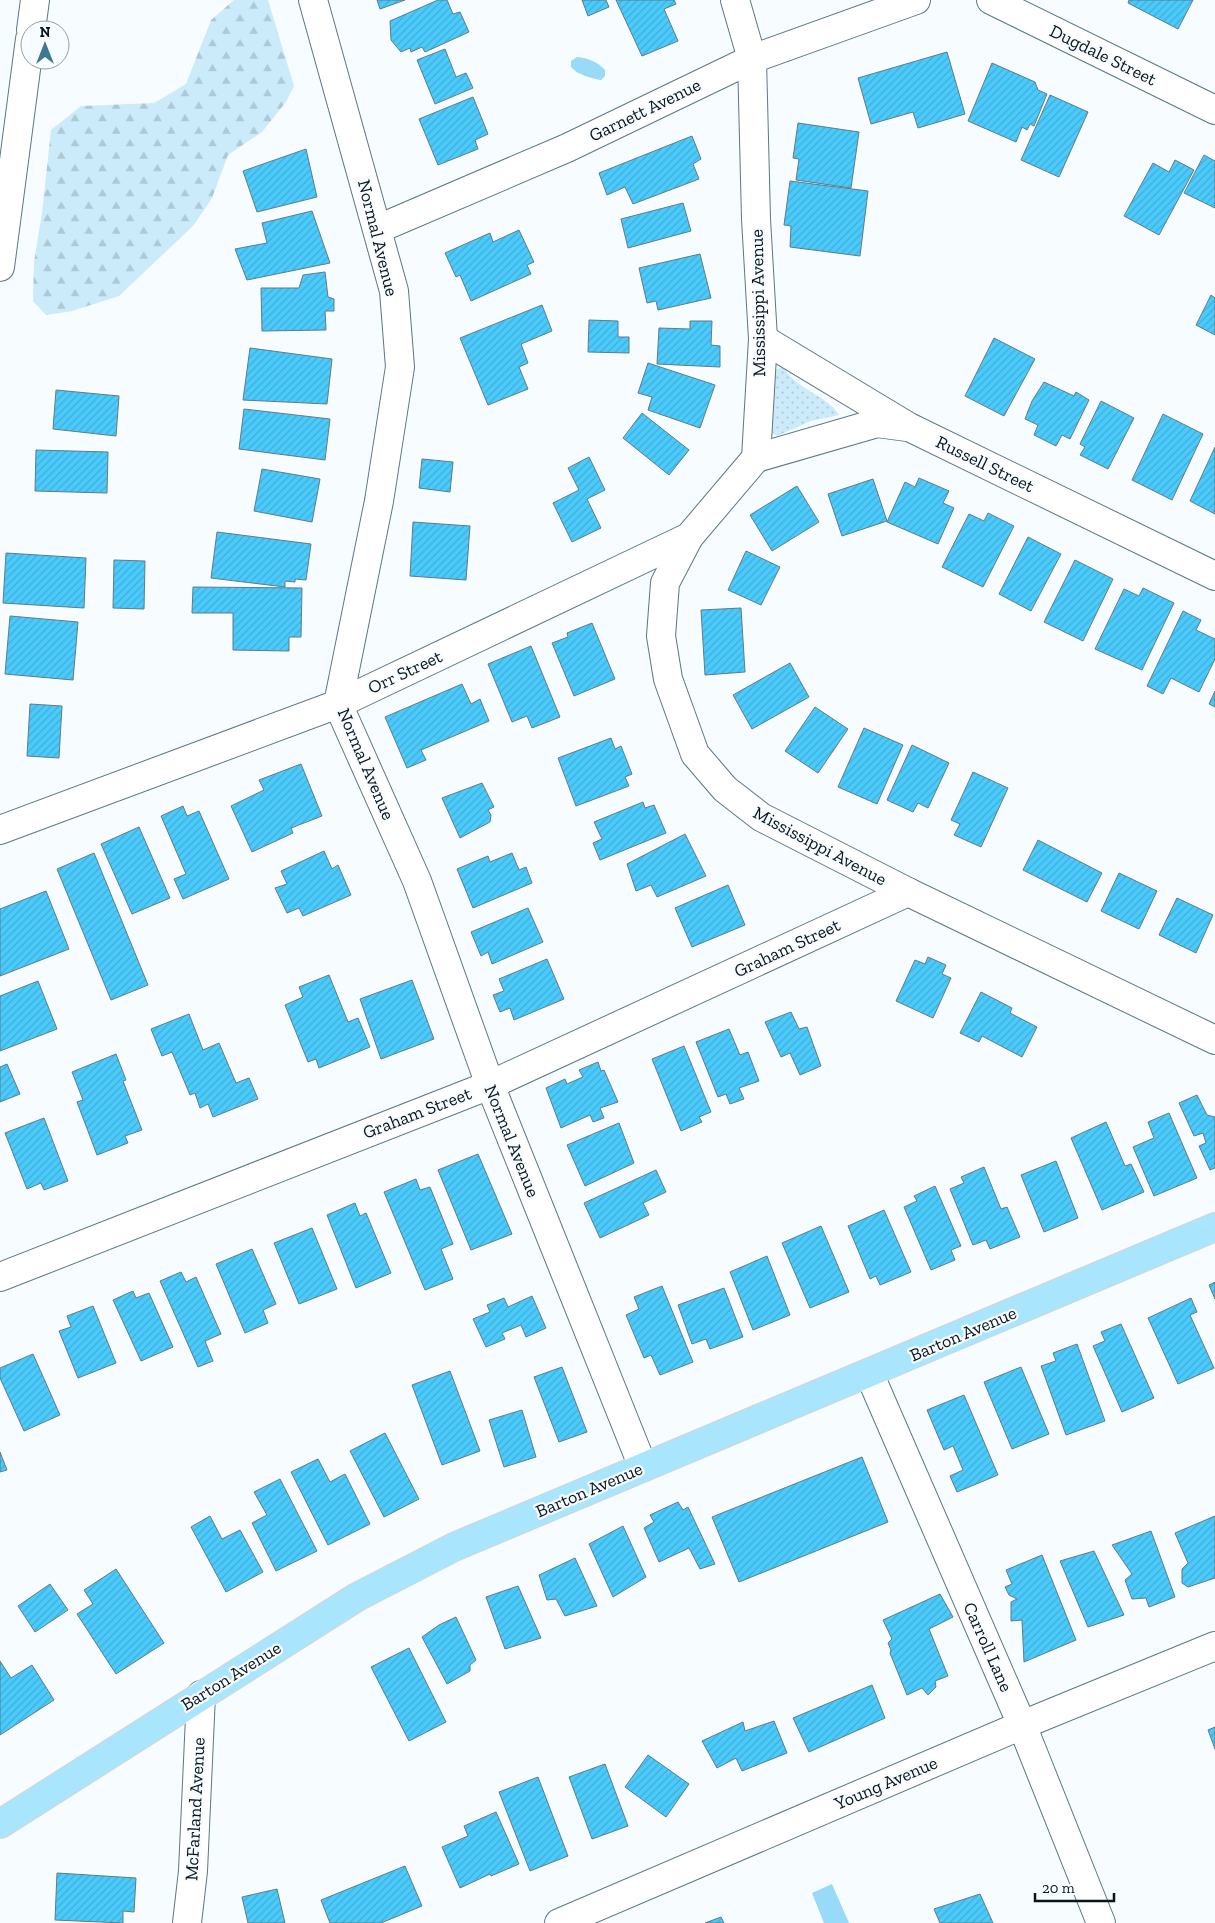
<svg xmlns="http://www.w3.org/2000/svg" width="1215" height="1923" font-family="'Zilla Slab',serif">
<style>
.grass{fill:url(#grass-dots)}
.forest{fill:url(#forest-firs)}
.water{fill:#98daf7}
.building{fill:url(#building-hatch);stroke:#5f7b88}
.lines{fill:none;stroke-linecap:round;stroke-linejoin:round}
.street-casing{stroke:#5c7884;stroke-width:30}
.secondary-casing{stroke:#5c7884;stroke-width:30}
.primary-casing{stroke:#d3d5d6;stroke-width:30}
.street{stroke:#fff;stroke-width:28}
.secondary{stroke:#fff;stroke-width:28}
.primary{stroke:#aae5fe;stroke-width:28}
.labels{text-anchor:middle;stroke-width:4.5;stroke-linejoin:round;paint-order:stroke}
.street-label{font-size:18px;fill:#0a151a;stroke:#f6fcff}
</style>
<defs>
<pattern id="grass-dots" width="8" height="8" patternUnits="userSpaceOnUse" patternTransform="scale(1.25)"><rect width="8" height="8" fill="#ccebfa"/><path d="M2 2h.1M6 6h.1" fill="none" stroke="#aec9d6" stroke-width="1.8" stroke-linecap="round"/></pattern>
<pattern id="forest-firs" width="22" height="20" patternUnits="userSpaceOnUse" patternTransform="scale(1.25)"><rect width="22" height="20" fill="#ccebfa"/><path d="M5 1l3.5 6h-7zM16 11l3.5 6h-7z" fill="#aec9d6"/></pattern>
<pattern id="building-hatch" width="6" height="6" patternUnits="userSpaceOnUse" patternTransform="scale(1.25)"><rect width="6" height="6" fill="#4bcbfb"/><path d="M-1 1l2-2M0 6l6-6M5 7l2-2" fill="none" stroke="#40add7"/></pattern>
</defs>
<rect width="100%" height="100%" fill="#f6fcff"/>
<path class="grass" d="M783,367C798,391 827,395 839,415L811,421L777,436L772,433L775,370Z"/>
<path class="forest" d="M234,0H268L294,86L286,102L262,132L228,155L212,198L193,226L119,296L72,311L46,315L33,301L34,262L42,213L51,130L81,106L154,103L186,84L211,20Z"/>
<path class="water" d="M577,57C588,58 598,62 605,70V76L601,80C590,78 578,75 571,67V61Z
M832,1884L849,1923H824L812,1893Z"/>
<path class="building" d="M377,0H405L380,9Z
M438,0H447L453,14L460,12L469,32L425,52L422,47L411,52L410,48L401,52L391,40L390,21Z
M582,0H606L609,7L588,16Z
M616,0H674L676,4L664,9L678,41L642,56Z
M1129,0H1193L1178,29L1128,3Z
M445,49L456,77L466,73L473,88L435,104L417,60Z
M947,52L965,114L918,128L913,112L871,124L858,78Z
M992,63L1035,82L1038,90L1047,94L1034,126L1030,124L1027,130L1022,127L1016,142L968,121Z
M1050,95L1088,112L1059,177L1021,160Z
M473,97L488,134L475,140L478,149L438,165L419,119Z
M798,123L859,132L851,188L796,180L799,159L793,158Z
M692,136L701,159L693,164L699,179L633,204L625,187L607,195L599,173Z
M306,149L317,197L257,212L243,171Z
M1204,155L1215,161V208L1184,193Z
M1175,160L1194,170L1159,235L1124,216L1153,163L1169,172Z
M790,181L868,191L860,256L790,247L791,226L784,225Z
M683,203L691,231L628,248L621,219Z
M312,211L330,263L247,280L235,249L267,243L262,223Z
M519,230L534,262L527,265L531,274L471,301L460,275L456,277L445,253L490,233L493,242Z
M700,254L711,298L658,310L656,301L647,303L639,268Z
M325,272L328,297L334,299V311H325L326,330L262,331L261,288H299L303,275Z
M1211,295L1215,298V335L1196,325Z
M542,305L552,331L521,344L528,363L519,367L528,389L488,405L460,338Z
M589,320L618,321V337H629V353L588,352Z
M690,321H712L711,345L720,346V367L657,364L659,328L690,329Z
M994,338L1035,359L1004,416L965,396Z
M250,348L332,359L327,404L243,400Z
M648,363L715,385L700,428L648,410L652,397L638,393Z
M1044,382L1074,396L1076,392L1089,400L1070,439L1062,435L1056,446L1034,435L1038,425L1025,419L1032,401Z
M56,390L119,396L116,436L53,429Z
M1101,401L1134,418L1108,469L1080,455L1085,447L1080,444Z
M244,409L330,419L325,460L239,449Z
M642,413L689,450L669,475L623,438Z
M1163,414L1203,434L1172,500L1132,480Z
M1215,447V514L1190,501Z
M36,450L108,452L107,493L35,491Z
M589,457L605,490L587,499L601,528L572,542L553,503L579,490L568,468Z
M422,459L453,462L450,492L419,488Z
M262,469L320,479L312,522L254,511Z
M919,478L949,491L943,503L954,508L938,544L887,522L905,482L915,487Z
M873,479L887,521L842,536L828,494Z
M797,486L819,522L772,551L750,515Z
M988,513L1014,526L983,587L942,567L969,514L984,521Z
M413,522L470,526L466,580L410,576Z
M217,532L311,544L306,580L295,579V582L285,581V587L211,578Z
M1028,537L1061,554L1031,611L999,594Z
M746,551L780,567L761,605L728,590Z
M6,553L86,558L84,608L3,603Z
M114,560L145,561L144,609L113,608Z
M1075,560L1113,579L1083,641L1044,622Z
M193,587L302,588L301,637H289V651L233,650V613H192Z
M1143,588L1174,603L1142,670L1095,649L1124,589L1139,596Z
M741,608L745,672L705,675L701,610Z
M1183,611L1201,620L1196,630L1215,639V659L1199,692L1171,678L1163,694L1147,686Z
M10,616L78,622L73,680L5,674Z
M592,623L615,679L574,696L552,643L568,637L567,633Z
M531,646L560,717L532,728L527,716L512,722L488,664Z
M790,663L809,697L752,729L733,695Z
M462,684L471,704L480,699L489,721L421,750L426,760L407,768L385,717Z
M1215,691V707L1209,704Z
M30,704L62,706L59,758L27,756Z
M815,707L848,729L818,773L785,751Z
M864,728L903,745L877,804L838,787Z
M611,738L615,749L621,746L632,774L625,777L629,786L576,806L558,758Z
M912,745L949,763L928,808L918,803L913,812L887,800Z
M301,764L322,816L291,828L293,833L252,852L231,806L264,790L259,780Z
M973,772L1008,788L981,847L954,835L960,824L951,820Z
M482,783L494,807L488,810L491,815L490,822L460,838L442,798Z
M643,802L645,808L654,805L666,833L600,860L593,843L602,839L594,822Z
M183,806L187,816L199,811L229,879L183,899L174,879L186,874L161,816Z
M139,827L170,898L132,914L101,844Z
M685,834L706,876L657,897L651,885L636,891L627,864Z
M1038,840L1102,873L1087,902L1023,870Z
M324,851L332,869L338,865L351,895L303,916L299,908L287,913L275,888L287,884L281,871Z
M94,853L148,985L111,1000L57,869Z
M512,853L519,870L526,867L532,883L473,908L457,869L488,856L490,862Z
M1119,873L1157,891L1139,929L1101,911Z
M728,885L745,925L692,947L675,908Z
M46,891L69,949L0,976V909Z
M1177,898L1213,915L1196,953L1159,935Z
M528,908L543,942L492,964L488,952L481,956L471,932Z
M928,957L946,965L942,974L951,978L933,1018L896,1001L915,960L925,964Z
M547,959L564,999L514,1020L510,1008L500,1012L493,995L504,991L499,979Z
M329,975L348,1022L358,1018L370,1047L319,1068L316,1059L308,1062L285,1005L303,997L299,987Z
M412,980L434,1039L381,1059L360,999Z
M38,981L57,1029L0,1051V996Z
M981,992L1012,1008L1010,1013L1037,1027L1022,1057L982,1036L979,1042L960,1033Z
M791,1012L799,1029L807,1027L821,1066L800,1075L790,1053L781,1057L765,1022Z
M189,1014L203,1050L219,1043L236,1083L249,1078L258,1099L213,1117L208,1104L200,1108L195,1093L190,1095L172,1052L162,1056L151,1029Z
M729,1029L740,1055L748,1052L759,1081L739,1088L744,1099L730,1104L726,1094L718,1097L696,1042Z
M684,1046L711,1112L699,1117L702,1122L681,1131L652,1059Z
M116,1054L126,1080L123,1081L142,1130L125,1136L128,1143L97,1155L77,1102L83,1100L72,1072Z
M598,1062L601,1071L604,1070L618,1102L600,1108L604,1118L593,1122L590,1115L561,1128L546,1088L565,1079L567,1084L583,1077L579,1070Z
M7,1064L20,1094L0,1102V1067Z
M1197,1095L1207,1115L1215,1117V1168L1210,1170L1199,1146L1206,1143L1203,1133L1194,1136L1179,1103Z
M1169,1113L1197,1178L1154,1196L1133,1147L1154,1138L1148,1122Z
M44,1118L68,1181L44,1190L41,1183L27,1189L5,1133Z
M1106,1122L1125,1166L1131,1164L1144,1192L1102,1210L1071,1138Z
M619,1123L634,1163L585,1186L567,1145Z
M478,1154L512,1234L471,1250L438,1170Z
M1056,1161L1078,1218L1044,1232L1021,1175Z
M984,1167L1001,1209L1007,1207L1020,1237L990,1249L986,1240L973,1245L950,1189L964,1183L961,1177Z
M656,1170L666,1192L643,1203L649,1215L600,1238L584,1203Z
M416,1179L420,1190L430,1187L453,1244L441,1249L453,1279L425,1290L384,1192Z
M935,1186L961,1246L951,1250L955,1260L931,1270L904,1207L917,1201L914,1196Z
M355,1203L360,1216L366,1213L391,1273L356,1288L327,1215Z
M884,1210L911,1272L880,1285L876,1276L870,1279L848,1226Z
M821,1226L849,1292L810,1308L782,1243Z
M312,1228L337,1289L299,1304L274,1243Z
M252,1249L276,1304L263,1310L268,1323L245,1333L216,1264Z
M767,1256L790,1315L753,1330L730,1272Z
M181,1272L186,1282L196,1277L221,1334L205,1341L213,1361L198,1367L160,1281Z
M1215,1282V1299L1209,1285Z
M662,1286L693,1362L660,1375L651,1355L644,1358L626,1315L639,1309L634,1297Z
M724,1288L743,1337L710,1349L706,1339L692,1344L678,1305Z
M133,1291L136,1298L149,1293L173,1347L141,1361L113,1300Z
M532,1296L546,1328L526,1337L521,1325L502,1333L505,1339L486,1347L473,1319L490,1312L487,1305L504,1298L508,1307Z
M1191,1298L1197,1312L1190,1315L1214,1368L1178,1384L1148,1318Z
M93,1306L116,1363L78,1378L59,1331L71,1327L67,1316Z
M1121,1324L1154,1398L1122,1412L1093,1346L1105,1341L1101,1332Z
M1077,1344L1105,1421L1066,1435L1041,1366L1056,1361L1053,1353Z
M33,1354L60,1415L24,1431L0,1378V1368Z
M562,1367L587,1432L559,1442L534,1377Z
M1021,1367L1049,1434L1012,1449L984,1382Z
M450,1371L480,1451L442,1465L412,1385Z
M964,1395L998,1475L957,1492L950,1476L963,1470L953,1446L944,1450L927,1410Z
M522,1410L536,1457L504,1467L489,1420Z
M385,1433L419,1499L384,1517L350,1451Z
M0,1452L7,1470L0,1472Z
M862,1457L888,1522L739,1582L712,1517Z
M318,1459L330,1482L345,1474L370,1524L328,1545L291,1472Z
M280,1479L317,1551L276,1571L252,1523L267,1515L254,1492Z
M678,1502L683,1510L688,1507L715,1564L700,1569L689,1548L659,1562L644,1528L654,1522L650,1515Z
M210,1516L222,1539L240,1530L263,1572L226,1592L191,1527Z
M1215,1516V1578L1188,1587L1182,1583V1569L1188,1563L1175,1533Z
M623,1526L646,1577L613,1597L589,1544Z
M1151,1531L1175,1597L1149,1607L1146,1598L1132,1599L1125,1580L1132,1574L1112,1545Z
M1094,1551L1124,1615L1088,1627L1060,1561Z
M1042,1555L1076,1640L1024,1662L1022,1620L1011,1621V1602L1017,1599L1009,1595L1005,1587L1012,1584L1006,1570Z
M575,1558L597,1606L565,1616L556,1599L547,1600L539,1575Z
M116,1569L164,1643L116,1674L77,1614L93,1604L84,1590Z
M50,1584L68,1610L35,1632L18,1606Z
M518,1586L541,1638L505,1649L486,1597Z
M940,1594L953,1617L929,1629L948,1676L935,1681L936,1687L928,1695L922,1688L907,1695L890,1653L891,1650L888,1643L892,1639L883,1620Z
M456,1617L476,1660L470,1665V1671L447,1684L422,1637L439,1625Z
M409,1648L446,1722L409,1741L371,1667Z
M0,1661L11,1678L32,1665L54,1700L0,1735Z
M872,1685L885,1718L809,1752L793,1718Z
M774,1721L787,1753L742,1771L736,1758L717,1768L702,1741L743,1722L745,1731Z
M1215,1727V1749L1208,1730Z
M648,1755L689,1784L666,1817L625,1787Z
M605,1764L628,1826L592,1839L569,1777Z
M538,1777L568,1856L530,1871L499,1792Z
M496,1812L519,1864L491,1876L490,1874L460,1888L442,1847L468,1836L464,1826Z
M405,1866L422,1906L381,1923H330L321,1900Z
M57,1873L136,1878L134,1912L123,1911V1923L55,1920Z
M277,1889L285,1923H248L242,1897Z
M980,1894L993,1923H940L934,1909Z
M721,1917L724,1923H705Z"/>
<g class="lines">
<g class="street-casing">
<path id="street" d="M313,0L394,291L400,367L379,501L338,704L417,881L490,1085L643,1467
M991,0L1215,110
M31,30L35,0
M378,229L567,148L752,59L916,0
M0,267L30,39
M763,339L909,427L1215,576
M756,458L877,423L907,427
M0,830L338,704L689,537
M0,1277L490,1085L908,892
M869,1373L1022,1725L1101,1923
M187,1923L193,1871L201,1695
M559,1923L1022,1725L1215,1646"/>
</g>
<g class="secondary-casing">
<path id="secondary" d="M735,0L752,59L756,219L763,339L756,458L689,537L665,583L661,636L668,679L695,754L725,789L761,817L908,892L1215,1040"/>
</g>
<g class="primary-casing">
<path id="primary" d="M0,1824L357,1597L454,1547L1215,1227"/>
</g>
<use href="#street" class="street"/>
<use href="#secondary" class="secondary"/>
<use href="#primary" class="primary"/>
</g>
<g class="labels">
<g class="street-label">
<text transform="translate(1103 55) rotate(26)" y="6">Dugdale Street</text>
<text transform="translate(645 110) rotate(-26)" y="6">Garnett Avenue</text>
<text transform="translate(378 238) rotate(76)" y="6">Normal Avenue</text>
<text transform="translate(758 303) rotate(-91)" y="6">Mississippi Avenue</text>
<text transform="translate(985 464) rotate(26)" y="6">Russell Street</text>
<text transform="translate(405 672) rotate(-25)" y="6">Orr Street</text>
<text transform="translate(366 764) rotate(67)" y="6">Normal Avenue</text>
<text transform="translate(820 846) rotate(28)" y="6">Mississippi Avenue</text>
<text transform="translate(787 948) rotate(-25)" y="6">Graham Street</text>
<text transform="translate(417 1113) rotate(-21)" y="6">Graham Street</text>
<text transform="translate(512 1141) rotate(68)" y="6">Normal Avenue</text>
<text transform="translate(963 1334) rotate(-23)" y="6">Barton Avenue</text>
<text transform="translate(589 1490) rotate(-23)" y="6">Barton Avenue</text>
<text transform="translate(988 1647) rotate(66)" y="6">Carroll Lane</text>
<text transform="translate(231 1676) rotate(-32)" y="6">Barton Avenue</text>
<text transform="translate(886 1783) rotate(-23)" y="6">Young Avenue</text>
<text transform="translate(195 1809) rotate(-87)" y="6">McFarland Avenue</text>
</g>
</g>
<g transform="translate(45 45)"><circle r="24" fill="#f6fcff" stroke="#98a0a3"/>
<path d="M0-4L9 19L0 12L-9 19Z" fill="#3d7890"/>
<text y="-8" font-size="14" font-weight="bold" text-anchor="middle" fill="#0a151a">N</text>
</g>
<path d="M1035 1893v8h79v-8" fill="none" stroke="#0a151a" stroke-width="2.5"/>
<text x="1042" y="1893" font-size="15" fill="#0a151a" stroke="#f6fcff" stroke-width="4" paint-order="stroke">20 m</text>
</svg>
